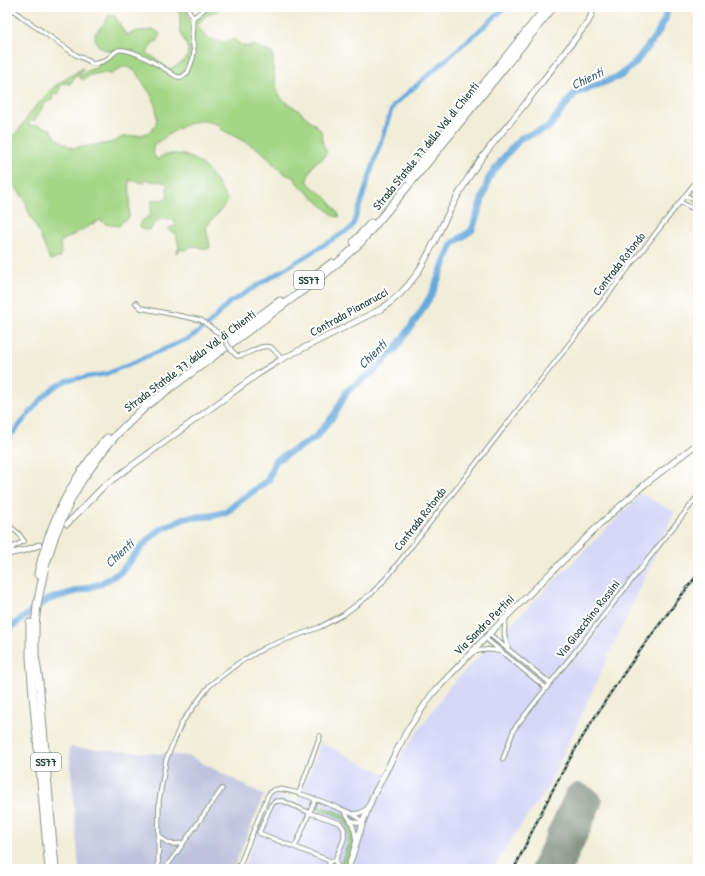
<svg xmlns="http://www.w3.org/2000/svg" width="705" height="876" font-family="'Patrick Hand',sans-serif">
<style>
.built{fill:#d6d7f8}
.industrial{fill:#bec2dd}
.green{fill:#a4d686;stroke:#628a5d}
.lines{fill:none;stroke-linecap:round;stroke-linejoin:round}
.canal{stroke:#68a9dc;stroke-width:4.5}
.river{stroke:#68a9dc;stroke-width:7}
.runway{stroke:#889586;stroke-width:28}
.street-casing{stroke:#889586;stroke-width:5.5}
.secondary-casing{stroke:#889586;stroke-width:7}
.highway-casing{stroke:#889586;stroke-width:9}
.street{stroke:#fff;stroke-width:3.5}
.secondary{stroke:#fff;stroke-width:5}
.highway{stroke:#fff;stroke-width:7}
.rail-casing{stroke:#1f3d34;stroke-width:2.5}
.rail{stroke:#fff;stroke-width:1;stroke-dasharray:3;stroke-linecap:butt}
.street-bridge-casing{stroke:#889586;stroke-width:5.5;stroke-linecap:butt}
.street-bridge{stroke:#fff;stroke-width:3.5}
.labels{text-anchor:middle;stroke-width:4;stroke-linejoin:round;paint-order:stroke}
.shield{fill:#fff;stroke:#627771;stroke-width:1}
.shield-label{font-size:11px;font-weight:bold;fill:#1f3d34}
.street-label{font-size:12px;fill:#1f3d34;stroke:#fff}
.water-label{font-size:13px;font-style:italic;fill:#39636f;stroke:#fff}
</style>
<rect width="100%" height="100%" fill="#fff"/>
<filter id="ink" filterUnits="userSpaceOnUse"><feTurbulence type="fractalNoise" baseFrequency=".025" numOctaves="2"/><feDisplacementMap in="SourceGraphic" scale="8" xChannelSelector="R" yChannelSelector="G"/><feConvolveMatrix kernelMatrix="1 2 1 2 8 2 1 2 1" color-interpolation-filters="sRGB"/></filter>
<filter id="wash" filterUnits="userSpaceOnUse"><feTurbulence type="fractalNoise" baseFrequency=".012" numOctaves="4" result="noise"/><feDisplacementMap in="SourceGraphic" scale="16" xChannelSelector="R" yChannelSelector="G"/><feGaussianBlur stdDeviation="0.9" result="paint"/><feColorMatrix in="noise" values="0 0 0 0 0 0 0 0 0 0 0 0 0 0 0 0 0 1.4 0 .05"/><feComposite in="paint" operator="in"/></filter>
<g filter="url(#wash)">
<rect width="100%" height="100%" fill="#f1edd8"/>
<path class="built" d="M641,494L675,512L548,787L513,837L493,869H243L274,795L298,802L321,743L387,775L449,687Z"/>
<path class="industrial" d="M69,747L189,756L264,795L233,869H79Z"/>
<path class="green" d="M178,7H185L191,26L201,14L210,7H221C217,13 212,12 207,15C203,18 200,22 198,26C203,39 221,46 234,39C240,45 244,48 253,45L272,53L273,56V68L276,85L279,95L283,100L298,110L320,129C324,138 320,143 327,152L322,159C313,161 310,171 307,180C310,186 315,189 321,193C329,200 335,208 340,217L334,216L297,183L295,178L285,174L274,165L270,159L260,150L221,129V126C193,112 176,131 153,145V153L157,160C162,155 166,154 173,154C204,154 214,179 228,201L206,227L210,247L208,249L192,246L185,250L181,249L176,253L179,248L176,233L170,231L169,228L176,226L174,220C161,218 158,218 151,229L145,230L140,227L141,222L146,218L150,216L152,200L167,199V187L168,185L166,183L157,181L156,182L144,179L145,183L129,180L130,194L129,218L123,221L119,226L106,224L100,220L60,242L61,253L59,258L50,260L35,224L30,216L25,200L7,176V142L15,135L35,107L55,86L83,68L82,72L74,78L70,84L65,83L60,86L59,93L53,94L52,100C41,103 41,112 35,120L29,122L28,124L31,126L36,125L51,129L57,139L72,148L105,144L116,141L122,137L141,135L150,132L155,126L157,119L156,107L152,96L135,71L128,67H122L112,74L101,73L91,75L83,80L78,77L89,70L99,67L98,64L115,52C103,49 95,48 95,34L106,21L108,16L114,15L126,35L138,31L155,30L160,34L158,41L152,43L147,53L159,61L167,69C175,68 181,63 187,58L188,49L180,30V17Z
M317,806C325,808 334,810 341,814C361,825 351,853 346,869H339C344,855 358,827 339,817C332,813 323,811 316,809Z"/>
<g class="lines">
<path class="canal" d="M7,440L43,397L55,387L68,380L106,374L190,338L208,325L229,303L350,229L354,223L391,111L394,105L506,7"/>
<path class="river" d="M7,630L47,600L100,584L121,572L143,545L159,530L185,518L211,516L227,512L233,506L268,480L275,461L315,438L335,414L347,391L374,371L396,348L419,315L432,294L452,244L472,230L489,178L505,156L521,138L548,128L574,94L620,76L634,64L656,36L665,19L668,7"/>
<path class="runway" d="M545,869L578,797L588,802L558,869"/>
</g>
</g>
<g filter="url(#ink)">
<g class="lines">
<g class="street-casing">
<path id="street" d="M10,7L23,18L76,55L89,61L92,64C98,63 102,63 107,59C111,57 114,51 119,50C133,48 165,69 177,77H182L188,72L193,58L194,52L192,37L193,18L187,7
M193,18L207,7
M685,195L698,202
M680,202L698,211
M136,303L141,308L201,320L221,335
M232,351L237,356C252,355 256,344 271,347L282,359
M7,524L18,533L24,541L13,547L9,553
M506,618C504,628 503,637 508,647
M489,634L550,683
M485,638L546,688
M472,653C482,649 492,649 501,652
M503,759L514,729L698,496
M299,793L320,736
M344,811C352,821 355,829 356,841
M353,814L363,822
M351,820L358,823L363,822
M159,835C168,845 171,845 183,843
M295,847L315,800
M330,861L259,833L271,805L276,801H283L310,813L340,823L344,829V839L335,861L337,865L336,869
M158,869L159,801L166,760L182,722L210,685L237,664L266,647L320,627L343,615L372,593L389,575L698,179
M165,869L222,789
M238,869L268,795L273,790C287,785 337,808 353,814L360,813L368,808
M327,869L330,861H332"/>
</g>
<g class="secondary-casing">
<path id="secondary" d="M67,524L104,486L258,374L282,359L381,309C415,287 426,259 443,224C453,204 463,185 476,166C491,144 509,125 525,104C546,77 567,49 588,22L591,16L593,7
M7,554L26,550L39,545
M348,869L363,822L373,796L408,729L433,693L489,634L600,524L644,485L698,443"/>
</g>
<g class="highway-casing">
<path id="highway" d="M408,178L544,10
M354,242L371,223
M311,278L332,263
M194,364L280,301
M38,574C49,524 73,477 107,438
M30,623V658L33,695L49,869
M55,869L39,681L35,655V627L37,605L45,566L55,535L71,499L82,480L105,448L117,434L146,406L325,274L360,243L427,163L553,7"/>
</g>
<use href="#street" class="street"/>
<use href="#secondary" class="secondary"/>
<use href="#highway" class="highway"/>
<g class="rail-casing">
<path id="rail" d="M514,869C530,836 545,803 563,771C601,701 649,637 698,574"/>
</g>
<use href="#rail" class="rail"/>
<g class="street-bridge-casing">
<path id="street-bridge" d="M221,335L232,351"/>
</g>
<use href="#street-bridge" class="street-bridge"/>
</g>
</g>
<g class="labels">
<g class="shield">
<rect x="294" y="271" width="30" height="18" rx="3"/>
<rect x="31" y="753" width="30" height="18" rx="3"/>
</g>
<g class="shield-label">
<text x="309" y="284">SS77</text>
<text x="46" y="766">SS77</text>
</g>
<g class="street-label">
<text transform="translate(426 146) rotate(-51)" y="4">Strada Statale 77 della Val di Chienti</text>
<text transform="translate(619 264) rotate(-52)" y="4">Contrada Rotondo</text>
<text transform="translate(349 312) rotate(-29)" y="4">Contrada Pianarucci</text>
<text transform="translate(190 361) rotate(-37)" y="4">Strada Statale 77 della Val di Chienti</text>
<text transform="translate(420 519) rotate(-52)" y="4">Contrada Rotondo</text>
<text transform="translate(588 619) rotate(-52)" y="4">Via Gioacchino Rossini</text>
<text transform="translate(484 625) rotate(-45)" y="4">Via Sandro Pertini</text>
</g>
<g class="water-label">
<text transform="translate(587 78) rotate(-25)" y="5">Chienti</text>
<text transform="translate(372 354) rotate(-45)" y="5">Chienti</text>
<text transform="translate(119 553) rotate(-43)" y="5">Chienti</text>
</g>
</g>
<rect width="705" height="876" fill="none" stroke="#fff" stroke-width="24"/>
</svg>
